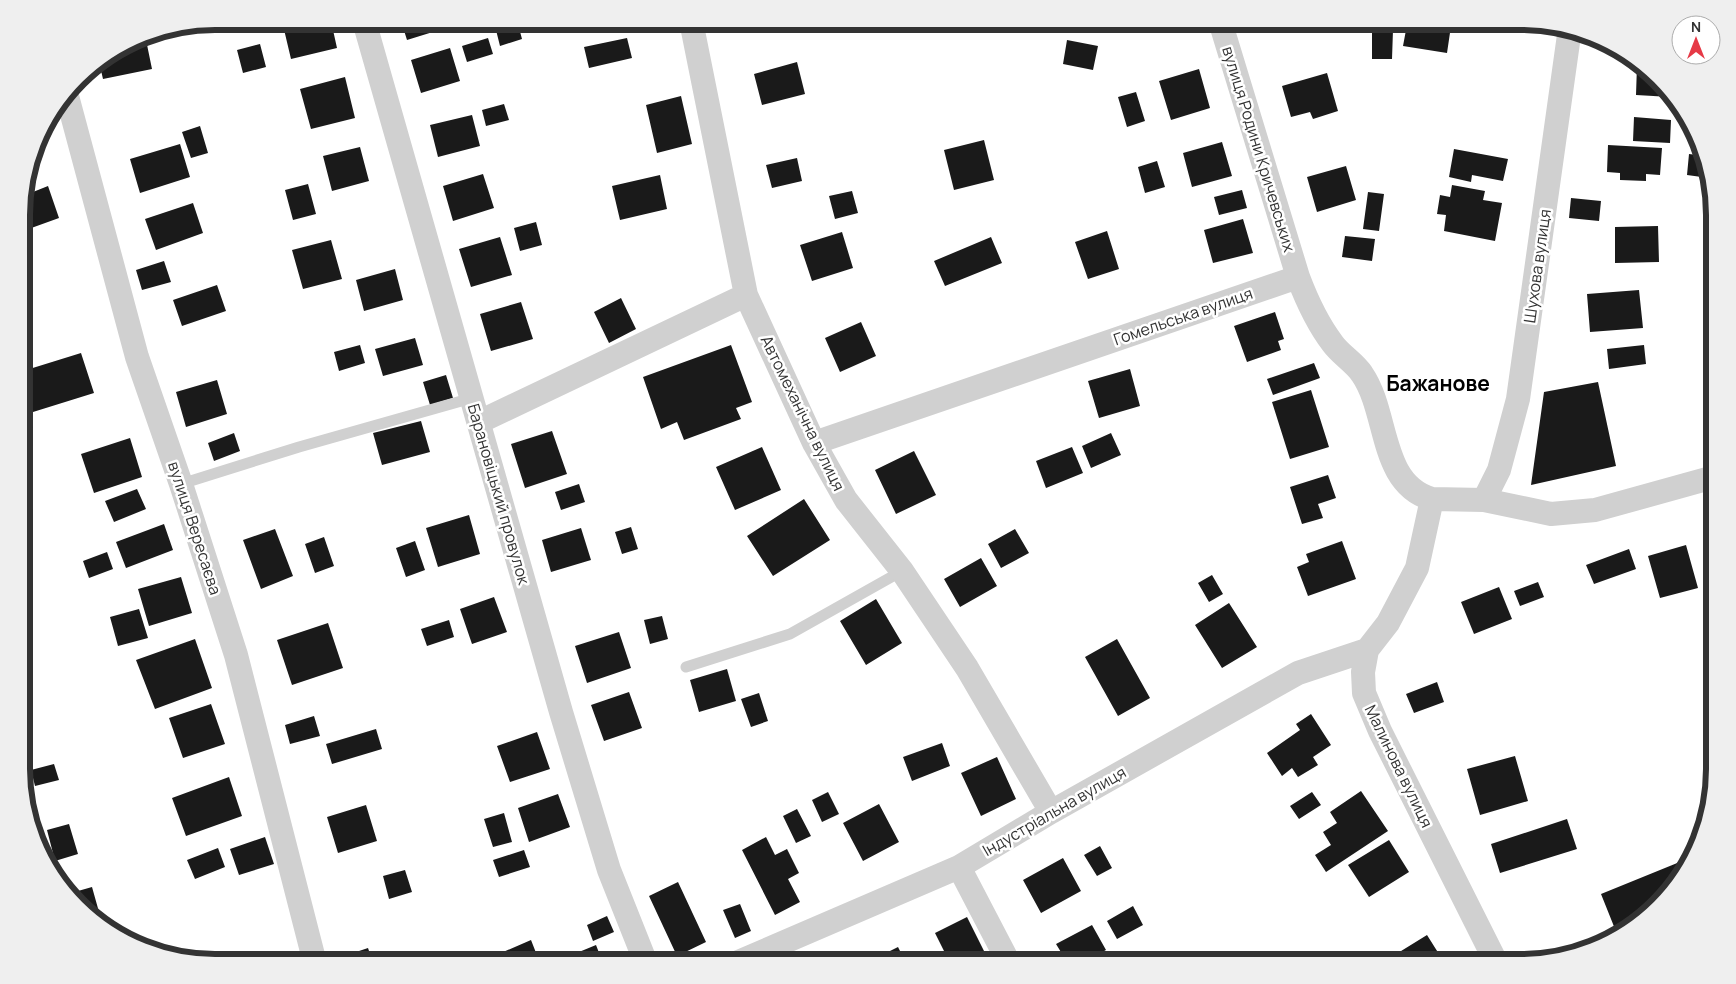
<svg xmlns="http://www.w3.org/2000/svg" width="1736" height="984" font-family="Manrope,sans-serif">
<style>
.building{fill:#1a1a1a}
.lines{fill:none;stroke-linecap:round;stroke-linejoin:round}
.service{stroke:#d0d0d0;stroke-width:11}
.minor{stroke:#d0d0d0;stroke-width:24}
.labels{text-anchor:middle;stroke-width:5;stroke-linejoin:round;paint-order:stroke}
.street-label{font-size:16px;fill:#333;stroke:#fff}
.district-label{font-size:21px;font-weight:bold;fill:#000;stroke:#fff}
.rim{fill:none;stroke:#333;stroke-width:6}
</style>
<rect width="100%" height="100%" fill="#fff"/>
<path class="building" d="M282,21H331L337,48L291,59Z
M401,21H447L449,27L407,40Z
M542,21H575V26L544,32Z
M734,21H765V22L736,29Z
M1416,21L1451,26L1447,53L1403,46L1406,30L1415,31Z
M518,24L522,39L500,46L496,30Z
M1372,30H1393L1392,59H1372Z
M145,35L152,69L103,79L99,62Z
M488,38L493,54L467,62L462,46Z
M627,38L632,58L589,68L584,47Z
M1067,40L1098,46L1093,70L1063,64Z
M260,44L266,67L243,73L237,50Z
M450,48L460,81L421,93L411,60Z
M797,62L805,94L762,105L754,74Z
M1637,65L1649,76L1671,97L1636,95Z
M1199,69L1210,108L1171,120L1159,81Z
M1327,73L1338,111L1313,119L1310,112L1291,117L1282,86Z
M345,77L355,118L311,129L300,89Z
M1136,92L1145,121L1127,127L1118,97Z
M681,96L692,144L657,153L646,105Z
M504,104L509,120L486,126L482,110Z
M472,115L480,146L438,157L430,125Z
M1634,117L1671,120L1670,143L1633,141Z
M200,126L208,153L191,158L182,132Z
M984,140L994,180L954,190L944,150Z
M1222,142L1232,176L1192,187L1183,153Z
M180,144L190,177L140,193L130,159Z
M1608,145L1662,148L1660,175L1646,174V181L1620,180V173L1607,172Z
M360,147L369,181L332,191L323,156Z
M1454,149L1508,159L1503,181L1472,175L1471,182L1449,177Z
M1689,154L1705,156L1709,178L1687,175Z
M797,158L802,181L772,188L766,165Z
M1157,161L1165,187L1145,193L1138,167Z
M1346,166L1356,200L1317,212L1307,177Z
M483,174L494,208L453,221L443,186Z
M660,175L667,209L620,220L612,186Z
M308,184L316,214L293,220L285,190Z
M1452,185L1485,191L1483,200L1502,203L1495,241L1444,231L1446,215L1437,214L1440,195L1450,197Z
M48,186L59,218L23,231V196Z
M1242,190L1247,208L1219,215L1214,197Z
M852,191L858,213L835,219L829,196Z
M1368,192L1384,194L1379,231L1363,229Z
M1571,198L1601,201L1599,221L1569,218Z
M193,203L203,233L156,250L145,219Z
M1243,219L1253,253L1213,263L1204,230Z
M536,222L542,245L520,251L514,228Z
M1658,226L1659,262L1615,263V227Z
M1107,231L1119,269L1088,279L1075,242Z
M842,232L853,268L812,281L800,245Z
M1345,236L1375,239L1372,261L1342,257Z
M500,237L512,275L471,287L459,249Z
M991,237L1002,263L945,286L934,261Z
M331,240L342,279L303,289L292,250Z
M164,261L171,282L142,290L136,270Z
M395,269L403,300L364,311L356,280Z
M217,285L226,311L182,326L173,300Z
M1639,290L1643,328L1590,332L1587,294Z
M621,298L636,329L609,343L594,312Z
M521,302L533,339L491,351L480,314Z
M1275,312L1284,339L1278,341L1281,350L1247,362L1234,326Z
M861,322L876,356L840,372L825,338Z
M415,338L423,365L383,376L375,349Z
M360,345L365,363L339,371L334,352Z
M731,345L752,402L736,408L741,419L684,440L677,422L661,429L643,377Z
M1644,345L1646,364L1609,369L1607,349Z
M81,353L94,393L33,412L23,378V371Z
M1314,363L1320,378L1273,395L1267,379Z
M1130,369L1140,406L1099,418L1088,381Z
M446,375L453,398L430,405L423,382Z
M217,380L227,414L186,427L176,392Z
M1598,382L1616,466L1531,485L1544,392Z
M1311,390L1329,447L1290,459L1272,402Z
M27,411L33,428L23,431V412Z
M421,421L430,452L382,465L373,433Z
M552,431L567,474L525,488L511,444Z
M234,433L240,451L214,461L208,443Z
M1111,433L1121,455L1091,468L1082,446Z
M130,438L142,477L94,493L81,454Z
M762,447L781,490L735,510L716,467Z
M1072,447L1083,473L1046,488L1036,461Z
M914,451L936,495L896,514L875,470Z
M1328,475L1336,498L1318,504L1323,518L1302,524L1290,487Z
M579,484L585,502L561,510L555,492Z
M137,489L146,509L114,522L105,501Z
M804,499L830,540L773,576L747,536Z
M469,515L480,554L438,567L426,528Z
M164,524L173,550L126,568L116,542Z
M631,527L638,549L622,554L615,532Z
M581,528L591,560L551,572L542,540Z
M275,529L293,576L261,589L243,540Z
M1015,529L1029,553L1001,568L988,544Z
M324,537L334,566L315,573L305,544Z
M415,541L425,570L406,577L396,548Z
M1342,541L1356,579L1308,596L1297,567L1309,562L1306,554Z
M1686,545L1698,588L1660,598L1648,556Z
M1629,549L1636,569L1594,584L1586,565Z
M107,552L113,569L89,578L83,561Z
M981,558L997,586L960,607L944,579Z
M1212,575L1223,594L1209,602L1198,583Z
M181,577L192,613L149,626L138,589Z
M1538,582L1544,597L1520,606L1514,591Z
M1499,587L1512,619L1474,634L1461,602Z
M494,597L507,632L472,644L460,609Z
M876,599L902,643L866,665L840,621Z
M1229,603L1257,647L1222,668L1195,625Z
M139,609L148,638L118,646L110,617Z
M662,616L668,639L650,644L644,620Z
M449,620L454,637L427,646L421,629Z
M328,623L343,668L292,685L277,640Z
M619,632L631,668L587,683L575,646Z
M195,639L212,688L155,709L136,660Z
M1117,639L1150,698L1118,716L1085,657Z
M727,669L736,701L699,712L690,680Z
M1437,682L1444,702L1414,713L1406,694Z
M629,692L642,728L604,741L591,705Z
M759,693L768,721L751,727L741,699Z
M211,704L225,744L183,758L169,718Z
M1311,714L1331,745L1313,757L1318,765L1298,777L1292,768L1282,776L1267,753L1300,730L1296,724Z
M314,716L320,736L290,744L285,725Z
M376,729L382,749L332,764L326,744Z
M537,732L550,769L510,782L497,746Z
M942,743L950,766L912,781L903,757Z
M1515,756L1528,801L1480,815L1467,769Z
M997,757L1016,799L981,816L961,773Z
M54,764L59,780L35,786L31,770Z
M229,777L242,816L186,836L172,798Z
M1361,791L1388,831L1326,872L1315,855L1331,845L1323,832L1337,823L1330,812Z
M828,792L839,814L822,822L812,800Z
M1312,792L1321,805L1299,819L1290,806Z
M558,794L570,827L529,842L518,808Z
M879,804L899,842L863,861L843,823Z
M366,805L377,841L338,853L327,817Z
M797,809L811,836L796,843L783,816Z
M504,813L512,842L493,847L484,819Z
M1567,819L1577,849L1500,873L1491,844Z
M69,824L78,854L55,861L47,830Z
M265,837L274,864L239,875L230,849Z
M766,837L775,855L787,849L799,873L788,879L800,902L775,915L742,850Z
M1389,840L1409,872L1369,897L1348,865Z
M1100,846L1112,868L1097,876L1084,855Z
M218,848L225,867L195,879L187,860Z
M524,850L530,867L499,877L493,860Z
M1692,857L1689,866L1639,919L1615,929L1601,894Z
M1063,858L1081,891L1041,913L1023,880Z
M405,870L412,892L389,899L383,876Z
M678,882L706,942L677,956L649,896Z
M92,887L99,912L93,914L71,893Z
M740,904L751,931L735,938L723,910Z
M1133,906L1143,925L1117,939L1107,921Z
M607,916L614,932L593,941L587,925Z
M967,917L985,953L966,963H950L935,933Z
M1092,925L1106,950L1084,962H1067L1056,944Z
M1427,935L1444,962H1397L1393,956Z
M531,940L540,963H478Z
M1585,944L1588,950L1583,953L1554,958Z
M596,945L603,963H564L562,959Z
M898,947L906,963H866Z
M368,948L373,963H350L347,955Z"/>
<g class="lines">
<path class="service" d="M181,484L299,447L472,398
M686,667L790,634L902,571"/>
<path class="minor" d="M364,21L561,712L609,870L646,963
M691,21L746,295L814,443L846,500L902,571L967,668L1051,812
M1220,21L1298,277
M67,96L137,357L181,484L236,655L315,963
M479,422L746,295
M814,443L1298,277C1307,301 1317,323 1333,344C1341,355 1355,363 1362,374C1389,413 1379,484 1432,499
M1484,500L1499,470L1518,399L1570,28
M959,867L1009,963
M1496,962L1380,731L1364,693L1363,672L1367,650L1388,623L1417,568L1432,499L1484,500L1551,514L1595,510L1714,477
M736,963L959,867L1051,812L1298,673L1367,650"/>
</g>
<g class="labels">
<g class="street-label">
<text transform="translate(1259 149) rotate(73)" y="6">вулиця Родини Кричевських</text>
<text transform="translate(1537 266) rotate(-82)" y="6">Шухова вулиця</text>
<text transform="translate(1183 316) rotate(-19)" y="6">Гомельська вулиця</text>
<text transform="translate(803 413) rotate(64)" y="6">Автомеханічна вулиця</text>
<text transform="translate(499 494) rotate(74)" y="6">Барановіцький провулок</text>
<text transform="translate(195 528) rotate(72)" y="6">вулиця Вересаєва</text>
<text transform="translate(1399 766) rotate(64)" y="6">Малинова вулиця</text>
<text transform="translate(1054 811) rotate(-30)" y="6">Індустріальна вулиця</text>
</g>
<g class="district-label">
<text x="1438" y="391">Бажанове</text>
</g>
</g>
<path d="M0 0H1736V984H0ZM215 30H1521A185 185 0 0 1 1706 215V769A185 185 0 0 1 1521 954H215A185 185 0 0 1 30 769V215A185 185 0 0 1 215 30Z" fill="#efefef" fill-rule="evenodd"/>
<path class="rim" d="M215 30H1521A185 185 0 0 1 1706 215V769A185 185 0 0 1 1521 954H215A185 185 0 0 1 30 769V215A185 185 0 0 1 215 30Z"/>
<g transform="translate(1696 40)"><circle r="24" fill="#ffffff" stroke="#adadad"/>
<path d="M0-4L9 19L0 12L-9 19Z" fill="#e63946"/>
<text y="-8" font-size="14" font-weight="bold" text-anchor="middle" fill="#333333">N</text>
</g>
</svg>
